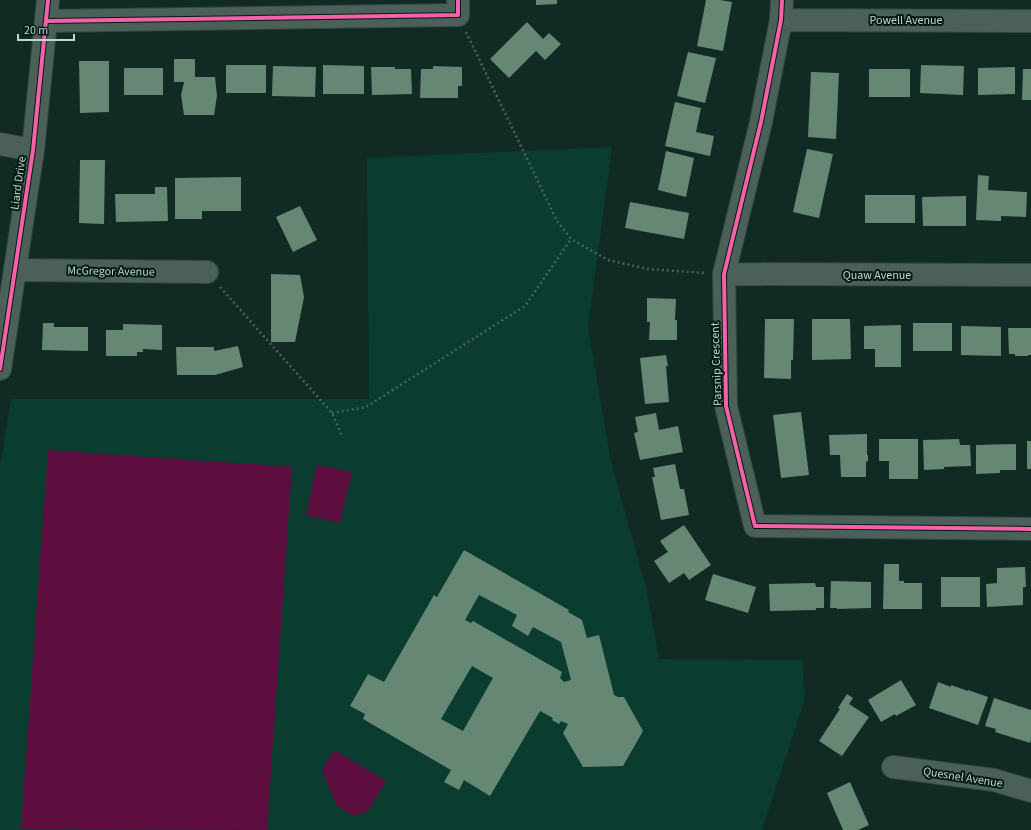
<svg xmlns="http://www.w3.org/2000/svg" width="1031" height="830" font-family="'Source Sans 3',sans-serif">
<style>
.built{fill:#0a3c30}
.green{fill:#5d0d3e}
.building{fill:#678775;fill-rule:evenodd}
.lines{fill:none;stroke-linecap:round;stroke-linejoin:round}
.minor-casing{stroke:#334640;stroke-width:24}
.path{stroke:#4f605c;stroke-width:2.5;stroke-dasharray:2 3;stroke-linecap:butt}
.minor{stroke:#4c605a;stroke-width:22}
.cycleway-casing{stroke:#041a13;stroke-width:6}
.cycleway{stroke:#f560ab;stroke-width:4}
.labels{text-anchor:middle;stroke-width:4;stroke-linejoin:round;paint-order:stroke}
.street-label{font-size:12px;fill:#bdd9ce;stroke:#041a13}
</style>
<rect width="100%" height="100%" fill="#122a24"/>
<path class="built" d="M612,147L588,328L611,462L646,587L659,659L802,660L805,699L762,830H0V466L11,399H369L367,158Z"/>
<path class="green" d="M48,450L292,467L267,830L21,829Z
M317,465L352,472L340,523L306,515Z
M334,750L386,781L368,811L354,816L337,806L322,770Z"/>
<path class="building" d="M536,0H557V4L536,5Z
M706,0H720L732,2L723,51L697,46Z
M527,22L543,39L549,33L561,44L545,60L536,51L509,78L490,59Z
M688,52L716,58L705,103L677,96Z
M174,59H195V77H215L217,96L214,115H184L181,95L184,82H174Z
M79,61H109V112L80,113Z
M226,65H266V93H226Z
M323,65L364,66V94H323Z
M921,65L964,66L963,95L920,93Z
M273,66L316,67L315,97L272,96Z
M433,66L462,67V86H458V98H420L421,69H433Z
M371,67H395V69H411L412,94L372,95Z
M1015,67V94L978,95V68Z
M124,68H163V95H124Z
M869,69H910V97H869Z
M1023,69H1031V100H1022Z
M811,72L839,73L836,139L808,137Z
M675,102L701,108L696,132L714,136L710,156L665,146Z
M807,149L833,154L819,218L793,212Z
M666,151L694,158L686,197L658,190Z
M80,160H105L104,224L79,223Z
M978,175L989,176L988,190L1027,192L1026,217L1001,216V221L976,220Z
M241,177V211H202V219H175V178Z
M155,187H167L168,221L116,222L115,194H155Z
M865,195H915V223H865Z
M966,196V226H923L922,197Z
M630,202L689,213L684,239L625,228Z
M300,206L317,240L293,252L276,217Z
M271,274L300,275L304,297L295,342H271Z
M647,298L676,299L675,320H677V340H649L650,322H647Z
M765,319H794L793,360H791V379L764,378Z
M812,319H850L851,359L812,360Z
M43,323H54V327H88V351L42,350Z
M913,323H952V351H913Z
M123,324L162,325V350L143,349V352H137V356H106V330H123Z
M901,325V367H875V349H864V326Z
M961,326L1001,327V356L961,355Z
M1008,328H1031V355H1028V356H1015V354H1009Z
M238,346L243,367L215,375H177L176,347H214V351Z
M666,355L668,366H666L669,402L645,404L640,358Z
M801,412L809,475L781,478L773,415Z
M656,413L659,430L678,426L683,452L640,460L634,433L638,432L635,417Z
M867,434V455H868V461L866,462V477H841L840,455H830L829,435Z
M879,439H918V479H889V461H879Z
M959,439L960,445H970L971,466L944,467V469L924,470L923,440Z
M1027,441H1031V469H1027Z
M1016,444V470H1000V473L976,474V445Z
M675,464L680,489H684L689,515L661,520L652,477H655L653,468Z
M684,525L711,565L689,580L684,573L669,583L654,561L668,552L660,541Z
M464,550L569,610L568,612L582,620L587,638L599,635L614,695L618,697H624L643,731L623,766L583,767L563,733L568,724L561,721L559,724L552,720L553,718L540,711L490,796L464,780L459,790L444,782L451,770L363,719L365,714L350,706L368,674L384,682L434,595L437,597ZM479,595L517,615L512,626L528,636L533,627L561,642L571,680L564,682L560,678L562,672L473,621L471,623L465,620ZM472,666L493,678L463,731L441,719Z
M884,564H899V581H904V583H922V609H883Z
M1025,567L1026,587H1023V605L987,607L986,584L997,583V568Z
M713,574L756,587L748,613L705,600Z
M941,577H980V607H941Z
M831,581L871,582V608L837,609V608H830Z
M815,583L816,587H824V608H816V610L770,611L769,584Z
M901,680L916,705L896,716L895,714L881,722L868,700Z
M938,682L951,687V685L968,691V690L988,697L978,725L929,708Z
M847,694L853,698L849,704L869,717L842,756L819,741L840,709L838,708Z
M994,698L1031,710V739L1030,743L995,732L996,729L985,726Z
M850,782L869,825L858,830H843L827,793Z"/>
<g class="lines">
<g class="minor-casing">
<path id="minor" d="M782,0L781,20L761,122L724,274L726,406L755,526L1031,529
M781,20L1031,21
M46,21L458,15V0
M0,144L33,150
M16,270L207,272
M724,274L1031,275
M0,369L33,150L48,0
M893,767L994,780L1031,791"/>
</g>
<path class="path" d="M466,32L557,221L571,239L608,260L648,269L705,273
M220,287L332,413L342,436
M332,413L366,407L525,306L571,239"/>
<use href="#minor" class="minor"/>
<g class="cycleway-casing">
<path id="cycleway" d="M782,0L781,20L761,122L724,274L726,406L755,526L1031,529
M46,21L458,15V0
M0,369L33,150L48,0"/>
</g>
<use href="#cycleway" class="cycleway"/>
</g>
<g class="labels">
<g class="street-label">
<text x="906" y="24">Powell Avenue</text>
<text transform="translate(18 183) rotate(-82)" y="4">Liard Drive</text>
<text transform="translate(111 271) rotate(1)" y="4">McGregor Avenue</text>
<text x="877" y="279">Quaw Avenue</text>
<text transform="translate(716 364) rotate(-92)" y="4">Parsnip Crescent</text>
<text transform="translate(963 777) rotate(9)" y="4">Quesnel Avenue</text>
</g>
</g>
<path d="M18 34v6h56v-6" fill="none" stroke="#bdd9ce" stroke-width="2"/>
<text x="24" y="34" font-size="12" fill="#bdd9ce" stroke="#041a13" stroke-width="3" paint-order="stroke">20 m</text>
</svg>
